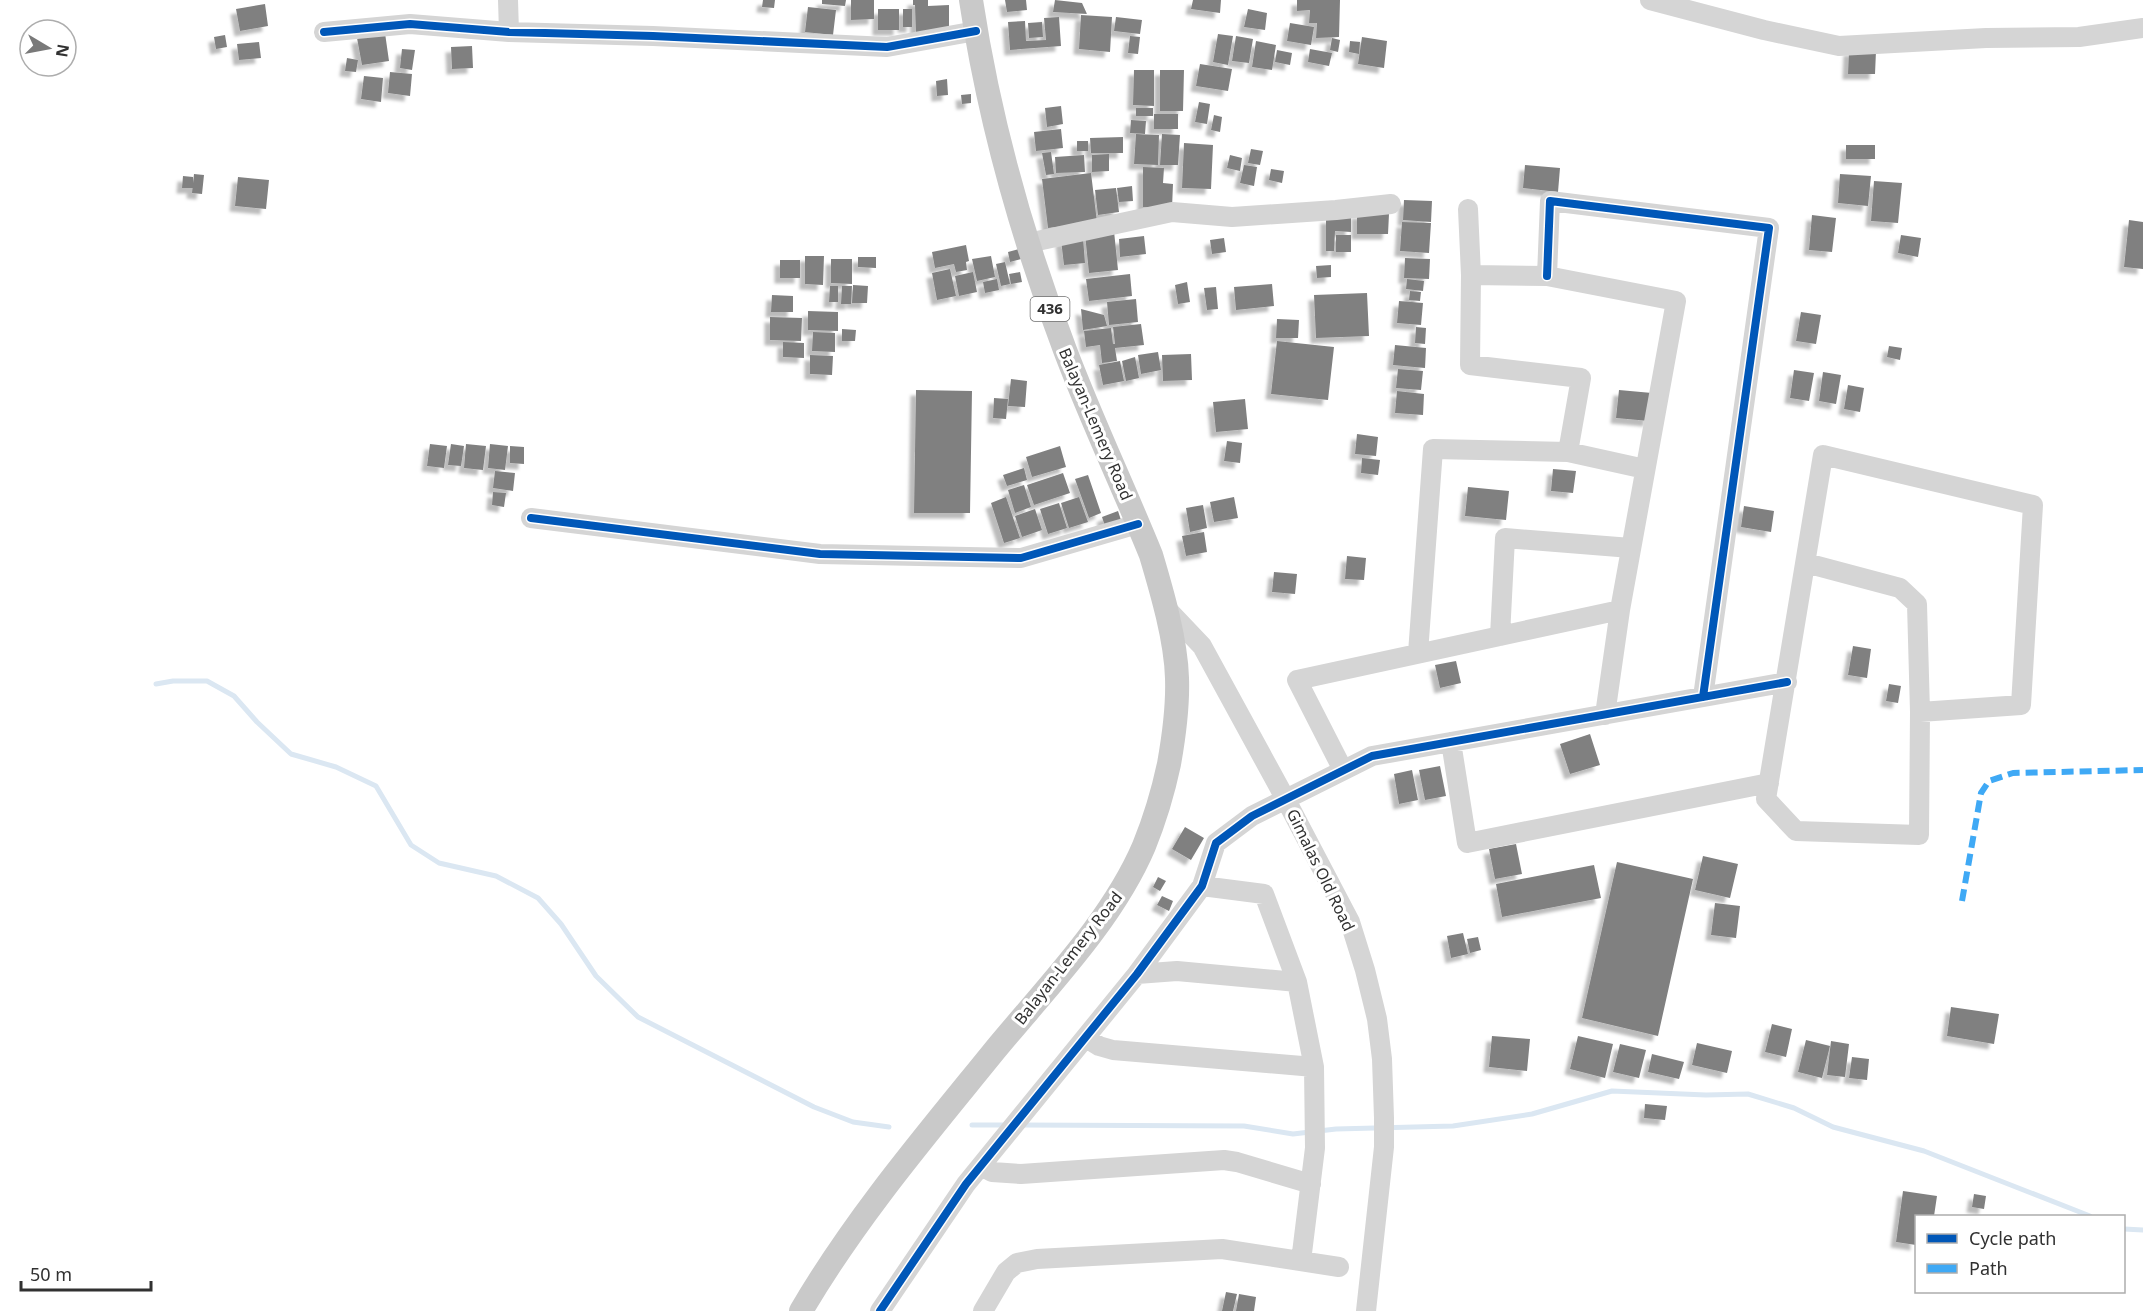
<svg xmlns="http://www.w3.org/2000/svg" width="2143" height="1311" font-family="'Noto Sans',sans-serif">
<style>
.lines{fill:none;stroke-linecap:round;stroke-linejoin:round}
.stream{stroke:#dbe7f2;stroke-width:5}
.building{fill:#808080;filter:url(#shadow)}
.minor{stroke:#d5d5d5;stroke-width:20}
.major{stroke:#c9c9c9;stroke-width:24}
.quiet{stroke:#3fa9f5;stroke-width:6;stroke-dasharray:12 6;stroke-linecap:butt}
.cycleway-casing{stroke:#fff;stroke-width:11}
.cycleway{stroke:#0057b8;stroke-width:8}
.labels{text-anchor:middle;stroke-width:6;stroke-linejoin:round;paint-order:stroke}
.shield{fill:#fff;stroke:#6f6f6f;stroke-width:1.5}
.shield-label{font-size:15px;font-weight:bold;fill:#313131}
.street-label{font-size:16px;fill:#313131;stroke:#fff}
</style>
<defs>
<filter id="shadow"><feDropShadow dx="-5.5" dy="5.5" stdDeviation="1.5" flood-color="#0004"/></filter>
</defs>
<rect width="100%" height="100%" fill="#fff"/>
<g class="lines">
<path class="stream" d="M156,684L173,681H207L234,696L257,722L291,754L336,767L376,786L411,845L439,863L496,876L538,898L561,924L596,976L638,1017L814,1107L853,1122L889,1127
M972,1125H1006
M1021,1125L1244,1126L1293,1134L1336,1129L1453,1126L1532,1114L1612,1091L1706,1095L1748,1094L1794,1108L1833,1127L1924,1151L2090,1216
M2124,1229L2143,1230"/>
</g>
<path class="building" d="M763,0H775L774,8L762,7Z
M822,0H846L845,6L822,4Z
M851,0H874V19L851,20Z
M913,0H928V6L949,5V35H916L915,5H913Z
M1005,0H1026L1027,10L1007,12Z
M1055,0L1082,3L1087,14L1053,12Z
M1193,0H1221L1220,13L1191,9Z
M1297,0H1340L1339,37L1316,38L1317,23H1309L1310,10L1297,11Z
M265,4L268,26L240,31L236,9Z
M808,7L836,10L833,35L805,32Z
M878,9H899V30H878Z
M903,9H912V27H903Z
M1248,9L1267,13L1265,30L1244,27Z
M1081,15L1112,17L1110,52L1079,49Z
M1059,17L1061,46L1010,50L1008,22L1025,21L1026,41L1046,40L1044,18Z
M1116,17L1142,20L1140,34L1114,31Z
M1042,22L1043,37L1029,38L1028,23Z
M1290,23L1314,27L1311,45L1287,41Z
M385,33L389,61L362,65L357,38Z
M1218,34L1233,36L1228,65L1213,62Z
M225,35L227,47L216,49L214,37Z
M1130,36L1140,37L1138,54L1128,53Z
M1236,36L1253,39L1249,63L1232,61Z
M1362,37L1387,41L1384,68L1358,64Z
M1332,38L1340,40L1338,52L1330,50Z
M1256,41L1276,45L1272,70L1252,67Z
M1350,41L1360,42L1359,54L1349,52Z
M259,42L261,58L239,60L237,44Z
M472,46L473,68L452,69L451,47Z
M402,49L415,50L412,70L400,68Z
M1310,49L1332,53L1329,66L1308,62Z
M1277,50L1292,53L1290,65L1275,62Z
M1849,50L1876,51L1875,74H1848Z
M347,58L358,60L356,72L345,71Z
M1200,64L1232,69L1228,91L1196,86Z
M1134,70H1154V106L1133,105Z
M1160,70H1184L1183,111H1160Z
M390,72L412,74L410,96L388,93Z
M364,76L383,78L381,102L361,99Z
M947,79L948,95L937,96L936,81Z
M971,94V103L962,104L961,95Z
M1199,102L1210,104L1207,124L1195,122Z
M1061,106L1063,124L1047,127L1045,108Z
M1136,108H1153V116H1136Z
M1154,114H1178V129H1154Z
M1214,115L1222,117L1220,132L1211,130Z
M1131,120L1146,121L1145,134L1130,133Z
M1061,129L1063,148L1036,151L1034,132Z
M1136,134L1159,135L1158,165L1134,164Z
M1162,134L1180,135L1178,165H1160Z
M1123,137V153H1091L1090,138Z
M1077,141H1088V151H1077Z
M1184,143L1213,145L1211,189L1182,188Z
M1846,145H1875V159H1846Z
M1251,149L1263,151L1260,165L1248,163Z
M1051,152L1054,174L1046,175L1042,153Z
M1109,154V171L1092,172V155Z
M1084,155L1085,172L1056,173L1055,157Z
M1230,155L1242,158L1240,171L1227,168Z
M1244,165L1257,167L1254,186L1240,183Z
M1525,165L1560,168L1558,192L1523,188Z
M1143,167L1164,168L1163,183L1173,184L1172,208L1143,207Z
M1271,169L1284,171L1282,183L1269,180Z
M1091,173L1097,222L1048,228L1042,179Z
M194,174L204,175L202,194L192,193Z
M1840,174L1871,176L1868,206L1838,203Z
M183,176L193,177V188H182Z
M238,177L269,180L266,209L235,206Z
M1874,181L1902,183L1898,223L1871,221Z
M1132,186L1133,201L1119,202L1117,188Z
M1116,188L1119,212L1098,215L1095,190Z
M1404,200L1432,201L1431,222L1403,220Z
M1357,213L1389,214L1388,234H1357Z
M1812,215L1836,218L1832,252L1809,250Z
M1326,218H1351V232L1335,231L1334,251H1326Z
M2129,220L2143,222V269L2124,267Z
M1402,222L1431,223L1429,253L1400,251Z
M1114,231L1118,270L1089,273L1085,234Z
M1336,235H1351V252H1336Z
M1901,235L1921,238L1918,257L1898,253Z
M1144,236L1146,254L1120,257L1119,239Z
M1083,238L1085,263L1064,265L1061,240Z
M1224,238L1226,252L1212,254L1210,240Z
M966,245L969,261L966,262L967,270L956,272L954,264L935,268L932,252Z
M1019,249L1021,259L1010,262L1008,252Z
M805,256H824L823,285L805,284Z
M991,256L995,277L977,281L972,259Z
M858,257H876V268L858,267Z
M1405,258L1430,259L1429,279L1404,278Z
M831,259H852V284L831,283Z
M780,260H800V278H780Z
M1005,262L1010,284L1001,286L996,264Z
M1331,265V277L1317,278L1316,266Z
M950,269L956,296L937,300L932,273Z
M973,272L977,292L959,296L955,276Z
M1020,272L1022,282L1011,284L1009,274Z
M1130,274L1132,296L1089,301L1086,279Z
M997,279L999,290L985,293L983,282Z
M1407,279L1424,281L1423,291L1406,289Z
M1187,282L1190,302L1178,304L1175,285Z
M1272,284L1274,306L1236,310L1234,287Z
M853,285L868,286L867,303H852Z
M830,286H838V302H829Z
M842,286H852L851,304H841Z
M1216,287L1218,309L1207,310L1204,288Z
M1410,291L1421,292L1420,301L1409,300Z
M1367,293L1369,336L1316,338L1314,295Z
M772,295L793,296V312H771Z
M1136,299L1138,322L1109,325L1107,302Z
M1399,301L1423,303L1421,325L1397,323Z
M1081,309L1104,315L1107,326L1083,330Z
M808,311L838,312V331L808,330Z
M1801,312L1821,315L1816,344L1796,341Z
M770,317L802,318L801,341L770,340Z
M1277,319L1299,320L1298,338H1276Z
M1141,324L1144,345L1115,348L1117,361L1102,363L1100,345L1086,347L1084,331L1111,328L1113,344H1115L1113,327Z
M1416,327L1426,328L1425,344L1415,343Z
M842,329L856,330L855,341H842Z
M813,332L835,333V352L812,351Z
M1277,341L1334,347L1328,400L1271,394Z
M783,342L804,343V358L783,357Z
M1395,345L1426,348L1425,368L1393,365Z
M1889,346L1902,348L1900,360L1887,357Z
M1158,352L1161,370L1141,374L1138,355Z
M1191,354L1192,380L1163,381L1162,355Z
M810,355L833,356L832,375L810,374Z
M1135,357L1139,378L1126,381L1122,361Z
M1120,361L1124,381L1103,385L1099,365Z
M1398,369L1423,371L1421,390L1396,388Z
M1794,370L1814,373L1809,401L1790,398Z
M1823,372L1841,375L1836,404L1819,401Z
M1011,379L1027,381L1025,407L1008,406Z
M1848,385L1864,388L1860,412L1844,409Z
M916,390L972,391L970,513H914Z
M1619,390L1652,393L1649,421L1616,418Z
M1397,391L1424,394L1423,415L1395,413Z
M994,398L1008,399L1006,419L993,418Z
M1245,399L1248,429L1216,432L1213,402Z
M1357,434L1378,437L1376,456L1355,454Z
M1227,441L1242,443L1240,463L1224,461Z
M430,444L447,446L444,468L427,466Z
M451,444L464,446L461,466L448,465Z
M466,444L486,446L483,470L464,468Z
M490,444L508,446L505,470L488,468Z
M510,446L524,447V464L510,463Z
M1060,446L1066,467L1032,477L1026,457Z
M1362,458L1380,460L1378,475L1361,473Z
M1024,468L1027,480L1007,486L1003,475Z
M1553,469L1576,471L1573,493L1551,491Z
M495,471L515,473L513,491L493,488Z
M1063,473L1070,493L1034,505L1027,485Z
M1088,475L1101,513L1089,518L1075,479Z
M1024,485L1031,507L1015,513L1008,490Z
M1468,487L1509,491L1506,520L1465,516Z
M493,492L506,493L504,507L492,505Z
M1006,497L1020,538L1004,543L991,503Z
M1079,497L1088,522L1069,528L1061,503Z
M1234,497L1238,518L1214,522L1210,502Z
M1059,503L1067,528L1048,534L1040,509Z
M1203,505L1207,528L1190,532L1186,508Z
M1744,506L1774,511L1771,532L1741,527Z
M1035,509L1042,530L1022,537L1015,516Z
M1118,511L1121,520L1105,526L1102,517Z
M1204,532L1207,552L1186,556L1182,536Z
M1347,556L1366,558L1364,580L1345,579Z
M1274,572L1297,574L1295,594L1272,592Z
M1853,646L1871,649L1867,678L1848,675Z
M1456,661L1461,683L1440,688L1435,665Z
M1889,684L1901,686L1898,703L1886,701Z
M1590,734L1600,765L1570,774L1560,744Z
M1440,766L1446,796L1425,800L1419,770Z
M1412,770L1418,800L1399,804L1394,774Z
M1185,827L1204,838L1191,860L1172,849Z
M1516,844L1522,874L1495,879L1489,849Z
M1703,856L1738,864L1730,898L1695,890Z
M1617,862L1693,879L1658,1036L1582,1018Z
M1594,865L1601,898L1502,917L1496,884Z
M1158,877L1166,881L1160,891L1153,887Z
M1162,896L1173,901L1169,911L1157,905Z
M1715,903L1740,906L1736,938L1711,935Z
M1463,933L1468,954L1451,958L1447,936Z
M1478,937L1481,950L1470,953L1467,939Z
M1951,1007L1999,1014L1994,1044L1947,1036Z
M1772,1024L1792,1029L1786,1057L1765,1052Z
M1492,1036L1530,1039L1527,1071L1489,1067Z
M1578,1036L1613,1044L1605,1078L1570,1069Z
M1806,1040L1830,1046L1822,1078L1798,1072Z
M1831,1041L1849,1044L1845,1077L1827,1075Z
M1697,1043L1732,1051L1727,1073L1692,1065Z
M1620,1044L1646,1050L1639,1078L1613,1072Z
M1652,1054L1684,1062L1679,1079L1648,1072Z
M1852,1057L1869,1059L1867,1080L1849,1078Z
M1645,1104L1667,1106L1665,1120L1644,1118Z
M1903,1191L1937,1196L1934,1216H1916V1245L1896,1242Z
M1974,1194L1986,1196L1984,1209L1972,1207Z
M1226,1292L1237,1294L1233,1311H1222Z
M1239,1294L1256,1297L1254,1311H1236Z"/>
<g class="lines">
<path class="minor" d="M508,0L509,32
M1650,0L1764,30L1839,46L1986,38L2079,37L2143,28
M324,32L410,24L509,32L653,36L887,47L976,31
M1468,209L1471,275L1470,365L1581,378L1568,452
M1028,243L1172,212L1232,217L1336,210L1391,204
M1471,275L1547,276L1676,301L1620,610L1605,715
M1547,276L1550,201L1769,228L1703,697
M1823,455L2033,505L2021,705L1920,712L1919,835L1796,831L1766,799Z
M531,518L820,554L1021,558L1138,524
M1806,563L1900,588L1917,604L1920,712
M1164,606L1202,646L1285,798L1350,922L1365,970L1377,1019L1382,1059L1384,1118V1147L1366,1311
M1500,636L1505,538L1631,548
M1418,653L1433,449L1568,452L1645,469
M1451,742L1467,843L1769,783
M1343,770L1297,680L1620,610
M1202,886L1264,894L1297,982L1314,1067L1315,1148L1301,1261
M1137,974L1177,971L1297,982
M1086,1038L1099,1046L1113,1050L1314,1067
M981,1166L992,1172L1021,1174L1224,1160L1237,1162L1311,1184
M880,1311L966,1184L1137,974L1202,886L1216,843L1252,816L1372,756L1787,682
M983,1311L1006,1272L1017,1263L1037,1259L1222,1249L1339,1267"/>
<path class="major" d="M801,1311C856,1217 927,1134 995,1050C1047,987 1112,921 1144,846C1155,819 1163,792 1169,764C1174,736 1178,706 1177,678C1176,640 1162,592 1151,555C1123,486 1091,419 1065,350C1022,237 989,119 971,0"/>
<path class="quiet" d="M1962,901L1981,793L1989,781L2013,773L2143,770"/>
<g class="cycleway-casing">
<path id="cycleway" d="M324,32L410,24L509,32L653,36L887,47L976,31
M1547,276L1550,201L1769,228L1703,697
M531,518L820,554L1021,558L1138,524
M880,1311L966,1184L1137,974L1202,886L1216,843L1252,816L1372,756L1787,682"/>
</g>
<use href="#cycleway" class="cycleway"/>
</g>
<g class="labels">
<rect class="shield" x="1030.5" y="297" width="39" height="24" rx="4.5"/>
<g class="shield-label">
<text x="1050" y="314">436</text>
</g>
<g class="street-label">
<text transform="translate(1096 424) rotate(67)" y="6">Balayan-Lemery Road</text>
<text transform="translate(1321 870) rotate(64)" y="6">Gimalas Old Road</text>
<text transform="translate(1068 958) rotate(-52)" y="6">Balayan-Lemery Road</text>
</g>
</g>
<rect x="1915" y="1215" width="210" height="78" fill="#ffffff" stroke="#adadad" stroke-width="1.5"/>
<rect x="1927" y="1234" width="30" height="9" fill="#0057b8" stroke="#adadad" stroke-width="1.5"/>
<text x="1969" y="1245" font-size="18" fill="#313131">Cycle path</text>
<rect x="1927" y="1264" width="30" height="9" fill="#3fa9f5" stroke="#adadad" stroke-width="1.5"/>
<text x="1969" y="1275" font-size="18" fill="#313131">Path</text>
<g transform="translate(48 48) rotate(100)"><circle r="28" fill="#ffffff" stroke="#adadad" stroke-width="1.5"/>
<path d="M0-4.5L10 22L0 15L-10 22Z" fill="#797979"/>
<text y="-9" font-size="16" font-weight="bold" text-anchor="middle" fill="#313131">N</text>
</g>
<path d="M21 1281v9h130v-9" fill="none" stroke="#313131" stroke-width="3"/>
<text x="30" y="1281" font-size="18" fill="#313131" stroke="#ffffff" stroke-width="4.5" paint-order="stroke">50 m</text>
</svg>
